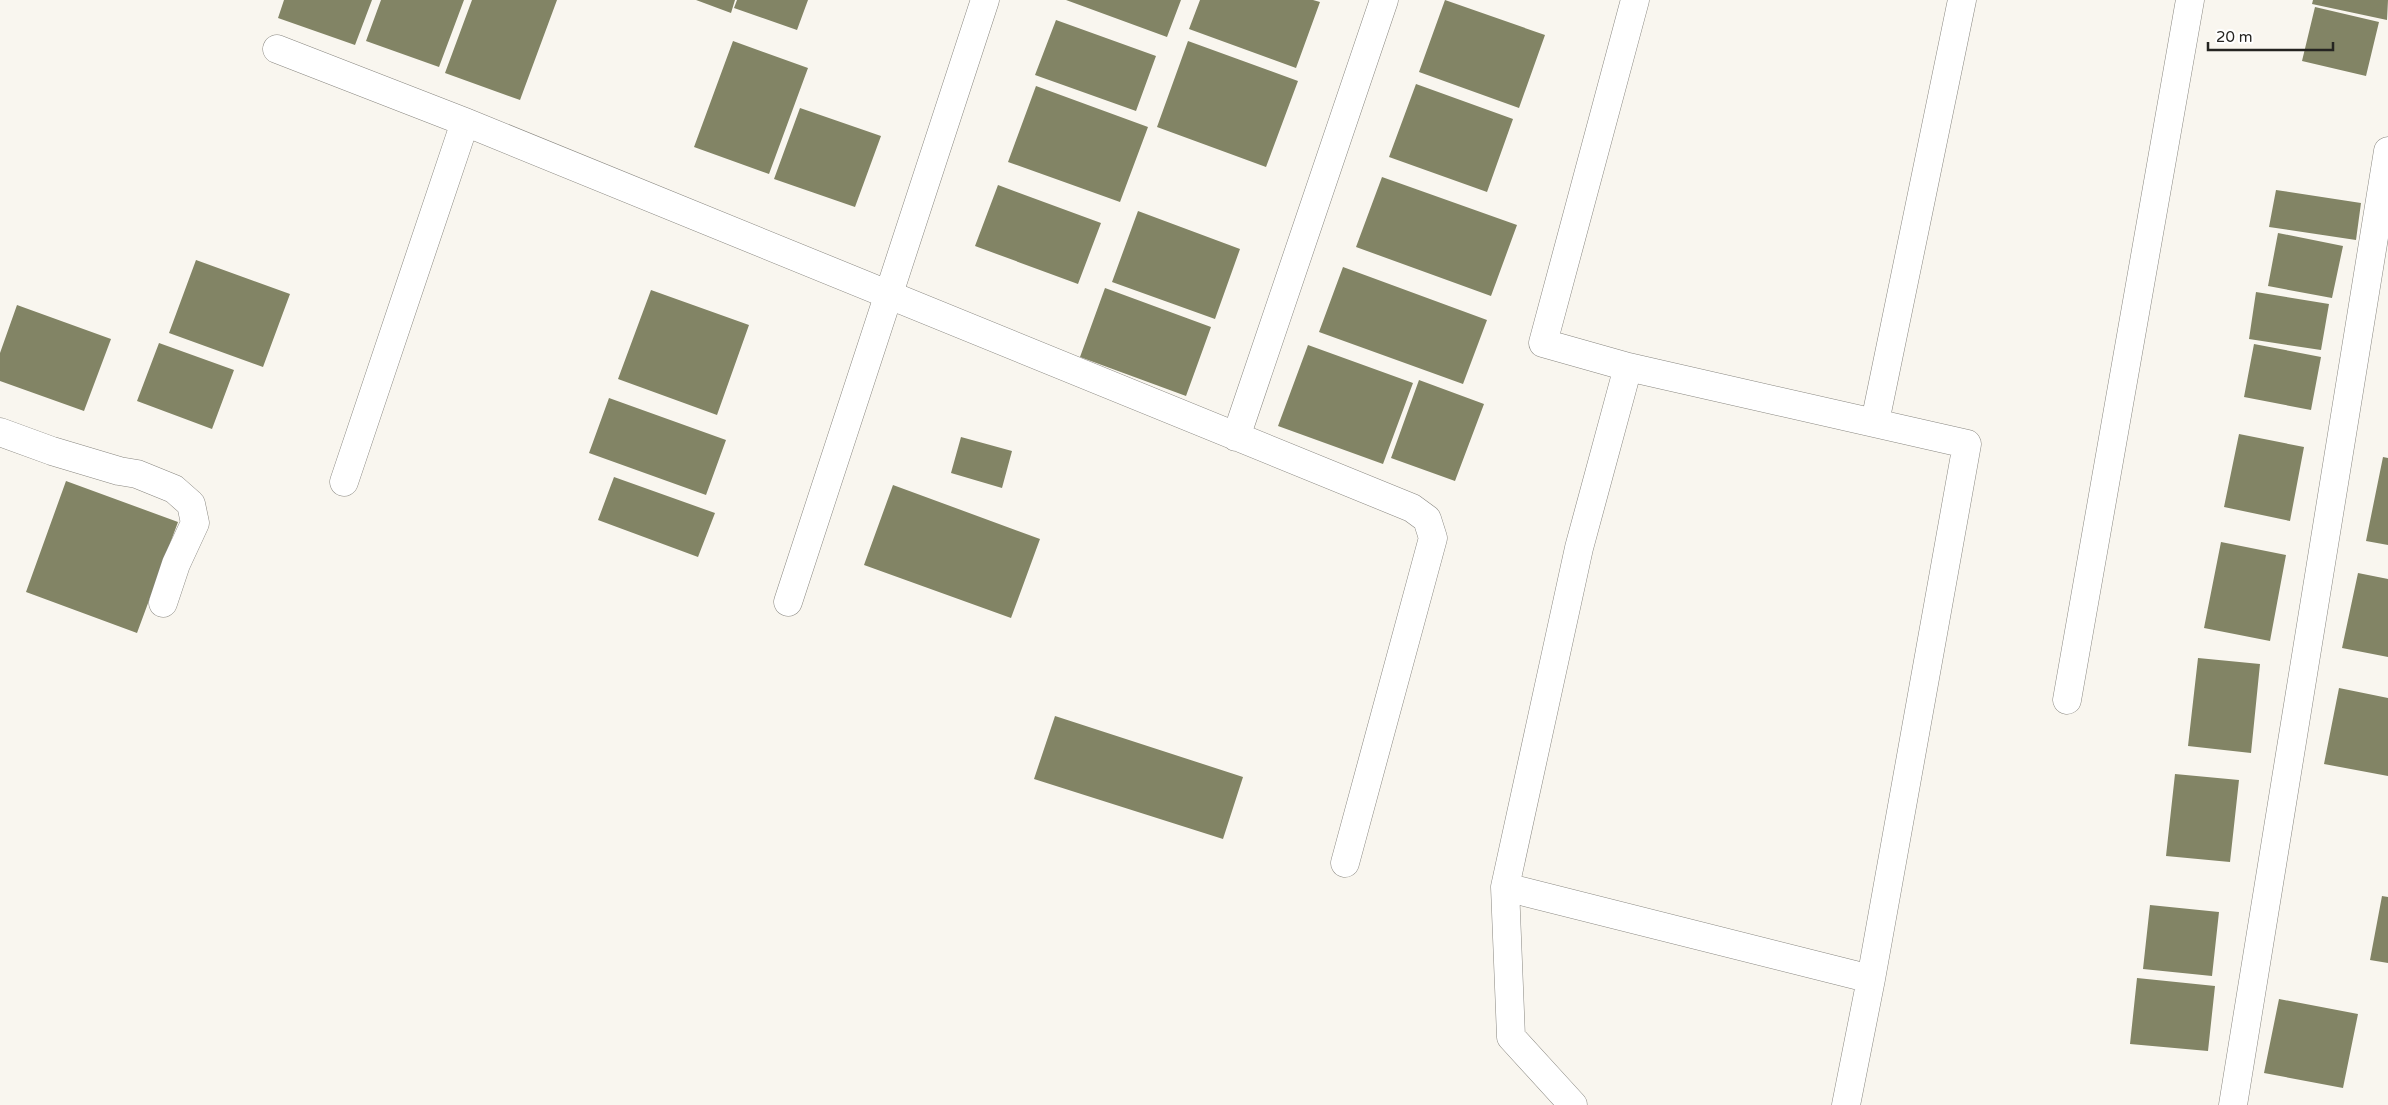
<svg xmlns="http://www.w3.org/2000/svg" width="2388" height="1105" font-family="'Varela Round',sans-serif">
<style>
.building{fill:#828465}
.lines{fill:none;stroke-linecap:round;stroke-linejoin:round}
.minor-casing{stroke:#898780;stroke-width:29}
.minor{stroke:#fff;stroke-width:28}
</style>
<rect width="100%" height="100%" fill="#f9f6ef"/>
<path class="building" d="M284,0H372L355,45L278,18Z
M381,0H464L439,67L366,41Z
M472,0H557L520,100L445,73Z
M696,0H735L731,13Z
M737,0H808L797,30L734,8Z
M1066,0H1181L1167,37Z
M1200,0H1313L1320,2L1296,68L1189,29Z
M1445,0L1545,35L1519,108L1419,72Z
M2313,0H2388L2387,20L2312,4Z
M2315,7L2379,22L2366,76L2302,61Z
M1056,20L1156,56L1136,111L1035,75Z
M733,41L808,68L769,174L694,147Z
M1188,41L1298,81L1266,167L1157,127Z
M1416,84L1513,119L1487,192L1389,157Z
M1036,86L1148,127L1120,202L1008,162Z
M800,108L881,136L855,207L774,179Z
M1382,177L1517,225L1491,296L1356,247Z
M998,185L1101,223L1078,284L975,246Z
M2276,190L2361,203L2356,240L2269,227Z
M1138,211L1240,249L1215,319L1112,282Z
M2278,233L2343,246L2332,298L2268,286Z
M196,260L290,294L263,367L169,333Z
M1343,267L1487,320L1463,384L1319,332Z
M1105,288L1211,327L1186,396L1080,357Z
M651,290L749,325L717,415L618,379Z
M2256,292L2329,304L2321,350L2249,339Z
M17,305L111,339L84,411L0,381V353Z
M159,343L234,370L212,429L137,401Z
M2254,344L2321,357L2311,410L2244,397Z
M1308,345L1413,383L1383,464L1278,426Z
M1419,380L1484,404L1455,481L1391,458Z
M609,398L726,440L706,495L589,453Z
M2239,434L2304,447L2290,521L2224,507Z
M961,437L1012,451L1002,488L951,473Z
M2383,457L2388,458V545L2366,541Z
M614,477L715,513L698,557L598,520Z
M66,481L178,522L137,633L26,592Z
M893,485L1040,539L1011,618L864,565Z
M2221,542L2286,555L2270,641L2204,628Z
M2358,573L2388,579V657L2342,648Z
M2198,658L2260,664L2251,753L2188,746Z
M2339,688L2388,698V776L2324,764Z
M1055,716L1243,777L1223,839L1034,779Z
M2175,774L2239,780L2230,862L2166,856Z
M2382,896L2388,897V963L2370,960Z
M2150,905L2219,912L2212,976L2143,969Z
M2137,978L2215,986L2208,1051L2130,1044Z
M2279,999L2358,1014L2343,1088L2264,1073Z"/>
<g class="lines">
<g class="minor-casing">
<path id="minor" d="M277,49L465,122L1412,508L1427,519L1433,538L1345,863
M1628,367L1543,343L1635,0
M1875,422L1962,0
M0,432L52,451L119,471L137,474L174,489L191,504L195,523L176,564L163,603
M1236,437L1384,0
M344,482L465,122
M788,602L985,0
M2067,700L2190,0
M1505,887L1871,979
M1573,1105L1511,1037L1505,887L1579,548L1628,367L1967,444L1871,979L1846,1105
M2233,1105L2388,151"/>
</g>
<use href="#minor" class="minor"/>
</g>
<path d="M2208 42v8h125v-8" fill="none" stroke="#252421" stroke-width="2.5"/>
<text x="2216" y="42" font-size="15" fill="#252421" stroke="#ffffff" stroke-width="4" paint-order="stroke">20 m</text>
</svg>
